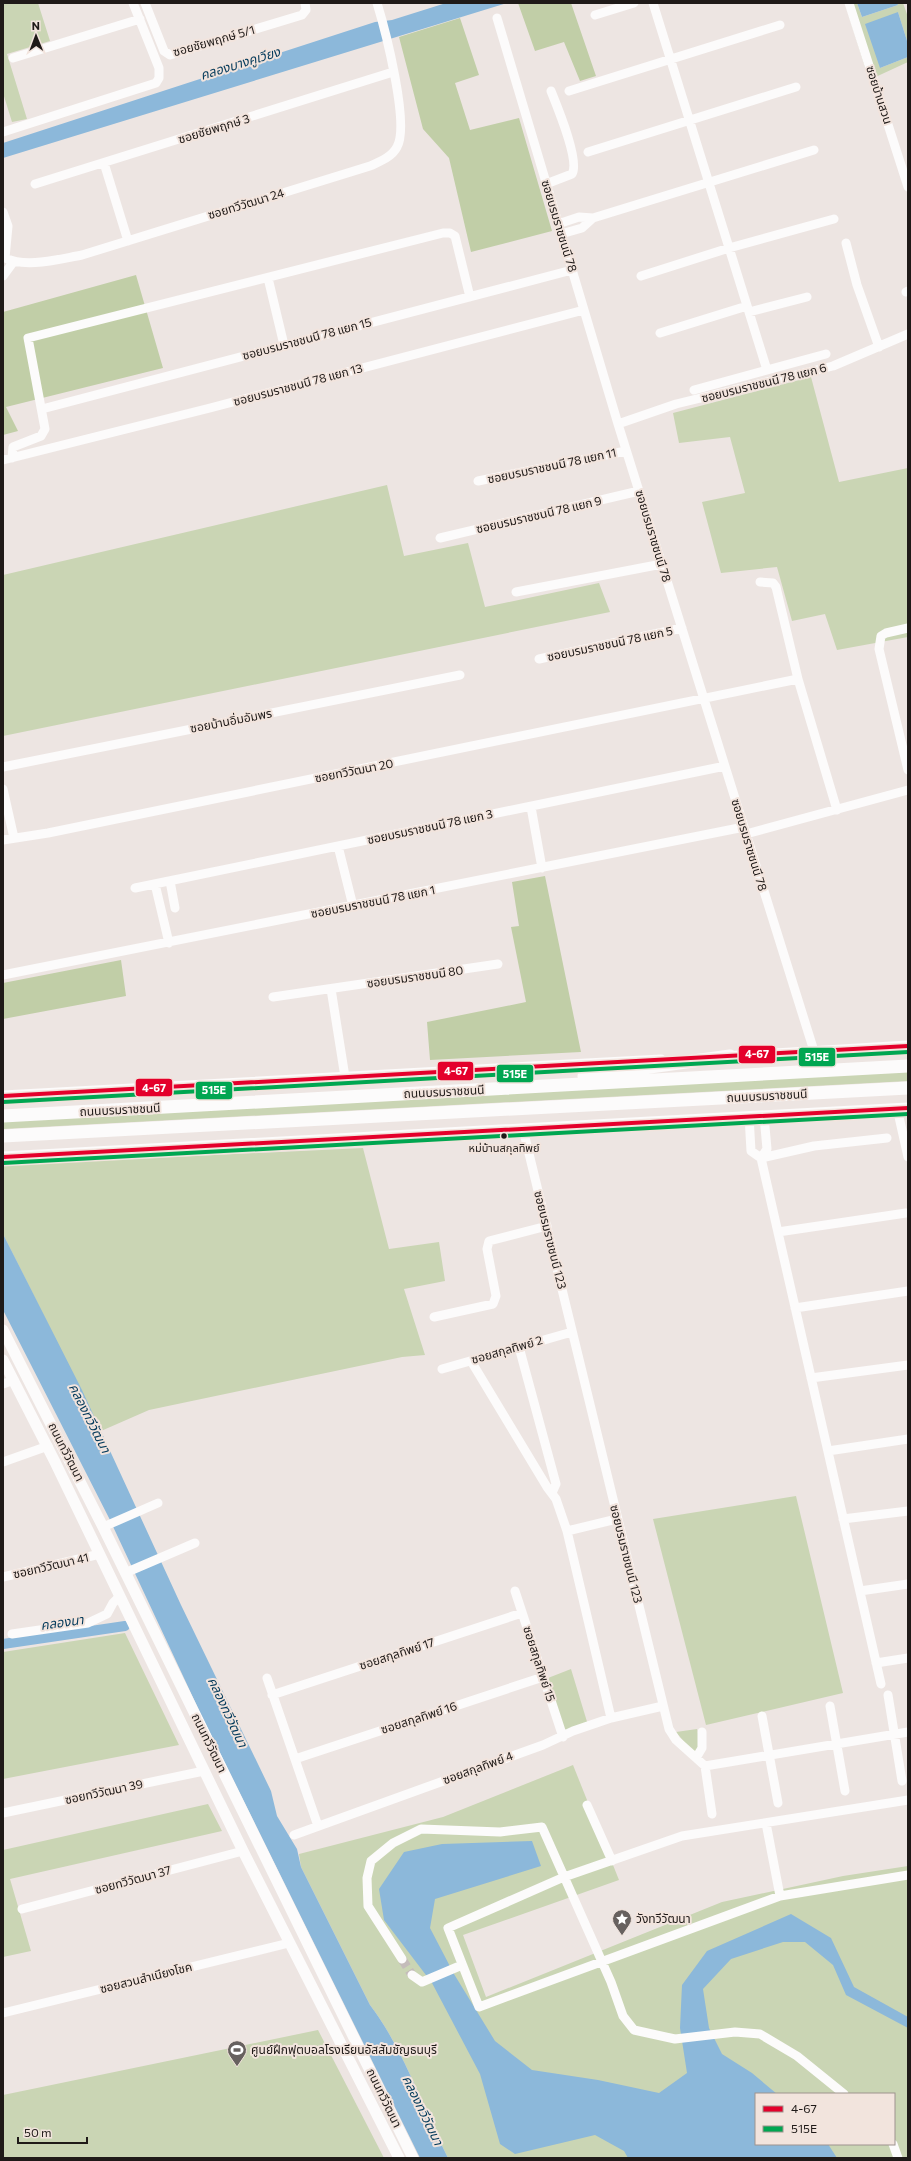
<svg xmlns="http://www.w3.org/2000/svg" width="911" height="2161" font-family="Commissioner,'Noto Sans Thai',sans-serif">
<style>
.green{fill:#cad5b4;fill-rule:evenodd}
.forest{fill:#c1cea7}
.water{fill:#8cb8da}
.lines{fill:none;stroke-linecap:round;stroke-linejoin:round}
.canal{stroke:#8cb8da;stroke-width:10}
.minor-tunnel{stroke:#c4bcba;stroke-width:9;stroke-dasharray:9 4.5;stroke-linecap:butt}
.minor{stroke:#fcfbfb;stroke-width:9}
.major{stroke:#fcfbfb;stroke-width:11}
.highway{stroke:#fcfbfb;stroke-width:13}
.bus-1-casing{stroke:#f2e4dd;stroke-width:7}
.bus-2-casing{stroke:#f2e4dd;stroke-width:7}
.bus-1{stroke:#e4002b;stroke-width:4}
.bus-2{stroke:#00a651;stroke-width:4}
.bus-dot{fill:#1f1a18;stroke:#f2e4dd;stroke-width:1.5}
.labels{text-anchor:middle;stroke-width:4;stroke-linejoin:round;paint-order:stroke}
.bus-label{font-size:11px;fill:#1f1a18;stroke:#f2e4dd}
.street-label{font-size:12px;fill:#1f1a18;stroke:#f2e4dd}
.poi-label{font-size:12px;fill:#1f1a18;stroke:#f2e4dd;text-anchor:start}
.water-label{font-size:13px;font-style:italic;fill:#02395a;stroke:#f2e4dd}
.line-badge{stroke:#f2e4dd;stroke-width:1.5}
.badge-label{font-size:11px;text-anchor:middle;font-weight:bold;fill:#fff}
</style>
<rect width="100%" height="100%" fill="#ede5e2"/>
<path class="green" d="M3,3H38L50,41L7,54L27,119L12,122L3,93Z
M845,3H857L862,17L898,5L897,3H903L908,17V44L898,12L880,68L908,57V62L869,80Z
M811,377L839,482L908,468V637L837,650L825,614L792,621L777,567L721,573L702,502L745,493L730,437L679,443L673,413Z
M387,485L404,556L468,543L485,607L599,583L610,612L3,736V575Z
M908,1071V1081L3,1129V1121Z
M363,1148L389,1249L439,1242L445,1281L404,1289L425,1355L402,1357L149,1410L101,1431L3,1234V1165Z
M796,1496L843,1693L706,1725L653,1519Z
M125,1633L179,1745L3,1779V1652Z
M571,1669L588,1725L565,1733L548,1678Z
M697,1729L701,1745L697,1752L689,1748L676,1732Z
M573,1765L619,1880L463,1935L486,1997L722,1902L843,1876L908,1866V2158H448C422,2107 405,2051 370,2005L301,1867L299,1854L443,1817ZM756,2094H894V2144H756Z
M208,1804L222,1831L10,1879L31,1951L3,1957V1850Z
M318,2030L384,2158H3V2095Z"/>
<path class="forest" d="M518,3H571L596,76L580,81L564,42L535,51Z
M460,18L479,75L455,83L470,130L519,118L552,231L471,252L449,158L423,129L399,37Z
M136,275L163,368L6,407L18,431L3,435V312Z
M545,876L581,1052L430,1060L427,1022L526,1002L511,927L519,926L512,882Z
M121,960L126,996L3,1019V983Z"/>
<path class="water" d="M446,3H507L3,158V143L375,22L392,20Z
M857,3H897L898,5L862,17Z
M898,12L908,44V57L880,68L865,24Z
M3,1234L82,1390L181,1605L271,1791L277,1816L297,1849L301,1867L370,2005C405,2051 422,2107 448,2158H420L198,1708L109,1518L3,1310Z
M532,1841L541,1866L435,1899L430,1928L454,1974L495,2041L532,2070L598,2080L659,2093L687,2073L680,2028L682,1985L707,1951L791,1914L831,1938L854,1987L908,2017V2028L846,1995L833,1965L805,1942H783L731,1959L703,1989L709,2028L722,2054L752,2073L777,2094H756V2144H828L837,2158H628L624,2151L595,2135L515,2154L500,2144L480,2074L432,1983L384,1920L379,1889L404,1852L442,1844Z"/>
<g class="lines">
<path class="canal" d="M3,1644L125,1626"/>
<path class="minor-tunnel" d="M402,1959L412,1975"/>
<path class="minor" d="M145,3L164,51L170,55L302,15L306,10L305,3
M653,3L767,370
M849,3L908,187
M595,15L634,3
M497,18L618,424L814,1051
M13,58L140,19
M569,91L780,25
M3,132L156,83L159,78V68L133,3
M588,152L796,87
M104,163L128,241
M35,184L393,72
M546,184L572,174C580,161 557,106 551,91
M3,212L8,226L5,258
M558,224L579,217L593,218L814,150
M561,234L582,228L593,218
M846,243L857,285L879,347
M3,257C25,269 59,259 82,255L370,166C379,162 392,157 397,147C410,125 385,29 377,3
M3,276L14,261
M641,276L729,248L834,219
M268,278L284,345
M906,292L908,291
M749,312L807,297
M660,333L747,306
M694,390L826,354
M42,409L572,270
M618,424L676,404L833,366L908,334
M12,458L13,447L41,436L45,429L28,338L443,233H450L455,236L470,297
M3,460L210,408L584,310
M478,481L626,451
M440,538L639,491
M760,582L773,583L776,587L798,679L837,810
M516,592L662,564
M908,628L886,633L881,636L879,649L908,770
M539,659L682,628
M3,767L460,675
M3,789L14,838
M531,807L542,868
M746,834L908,790
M3,840L48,833L798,679
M338,846L353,906
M170,881L175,908
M155,884L169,943
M135,888L725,766
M3,975L744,827
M331,989L345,1077
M273,997L498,964
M897,1108L908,1157
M749,1116L751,1151L761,1158L767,1149L764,1116
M523,1129L669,1729L676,1740L705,1766L908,1732
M778,1232L906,1213
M795,1308L908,1291
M434,1317L493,1304L496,1296L487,1249L489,1241L547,1226
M519,1347L556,1484L552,1493
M471,1361L547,1487L556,1499L567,1531L611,1718
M442,1369L572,1332
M811,1378L908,1365
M3,1384L14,1380
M828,1451L908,1439
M3,1462L48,1446
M843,1519L908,1511
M103,1527L158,1503
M567,1531L617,1519
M125,1573L195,1543
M3,1577L100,1554
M515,1591L563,1737
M860,1591L908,1584
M12,1634L88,1623L107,1614L113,1603L120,1596
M876,1663L908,1658
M267,1678L318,1826
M881,1684L761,1158L814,1146L887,1138
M272,1695L522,1613
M888,1695L902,1781
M830,1706L845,1791
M762,1716L778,1803
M696,1758L702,1748V1732
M295,1759L543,1677
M705,1766L712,1814
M908,1800L682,1836L564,1877L448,1928L479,2007L780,1896L908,1875
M587,1805L612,1861
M3,1813L204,1771
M766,1823L780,1896
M294,1835L543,1745L573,1731L611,1718L663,1706
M22,1909L243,1851
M402,1959L368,1906L367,1878L371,1861L393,1843L421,1829L500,1832L542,1827L611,1982L623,2016L634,2030L675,2039L735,2032L760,2034L797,2056L844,2094
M412,1975L422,1982L462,1965
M3,2013L289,1943
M893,2144L898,2158"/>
<path class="major" d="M723,1057L908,1046
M3,1096L661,1060
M3,1157L908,1108
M3,1330L103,1527L413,2158
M3,1360L55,1462L243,1851L399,2158"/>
<path class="highway" d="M584,1076L730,1056
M3,1116L908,1066
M3,1136L908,1088"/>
<g class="bus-1-casing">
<path id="bus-1" d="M3,1096L908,1046
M3,1157L908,1108"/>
</g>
<g class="bus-2-casing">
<path id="bus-2" d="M3,1102L908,1052
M3,1163L908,1114"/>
</g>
<use href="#bus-1" class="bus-1"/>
<use href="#bus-2" class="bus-2"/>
</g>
<defs>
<g id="sight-pin" transform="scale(1)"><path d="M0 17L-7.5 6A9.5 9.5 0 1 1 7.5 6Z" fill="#67615f" stroke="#f2e4dd"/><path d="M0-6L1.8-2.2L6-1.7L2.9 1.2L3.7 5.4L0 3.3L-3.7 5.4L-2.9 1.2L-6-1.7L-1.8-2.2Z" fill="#fff"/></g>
<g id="stadium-pin" transform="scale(1)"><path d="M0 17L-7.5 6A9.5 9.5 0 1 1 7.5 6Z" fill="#67615f" stroke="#f2e4dd"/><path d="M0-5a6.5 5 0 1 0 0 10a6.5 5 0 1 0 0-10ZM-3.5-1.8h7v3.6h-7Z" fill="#fff"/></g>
</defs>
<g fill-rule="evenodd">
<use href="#sight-pin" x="622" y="1919"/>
<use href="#stadium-pin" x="237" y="2050"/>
</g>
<circle class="bus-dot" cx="504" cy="1136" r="3.5"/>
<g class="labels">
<g class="bus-label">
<text x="504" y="1152">หม่บ้านสกุลทิพย์</text>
</g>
<g class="street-label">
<text transform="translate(214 41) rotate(-16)" y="4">ซอยชัยพฤกษ์ 5/1</text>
<text transform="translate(879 95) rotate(72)" y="4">ซอยบ้านสวน</text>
<text transform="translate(214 129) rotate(-17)" y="4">ซอยชัยพฤกษ์ 3</text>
<text transform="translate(246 204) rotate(-17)" y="4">ซอยทวีวัฒนา 24</text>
<text transform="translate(559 226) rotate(73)" y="4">ซอยบรมราชชนนี 78</text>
<text transform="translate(307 339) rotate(-15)" y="4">ซอยบรมราชชนนี 78 แยก 15</text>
<text transform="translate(764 383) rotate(-14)" y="4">ซอยบรมราชชนนี 78 แยก 6</text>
<text transform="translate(298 385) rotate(-15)" y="4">ซอยบรมราชชนนี 78 แยก 13</text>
<text transform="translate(552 466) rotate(-12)" y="4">ซอยบรมราชชนนี 78 แยก 11</text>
<text transform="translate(539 515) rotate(-13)" y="4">ซอยบรมราชชนนี 78 แยก 9</text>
<text transform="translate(653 536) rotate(73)" y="4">ซอยบรมราชชนนี 78</text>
<text transform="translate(610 644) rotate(-12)" y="4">ซอยบรมราชชนนี 78 แยก 5</text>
<text transform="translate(231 721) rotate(-11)" y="4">ซอยบ้านอิ่มอัมพร</text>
<text transform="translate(354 771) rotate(-11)" y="4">ซอยทวีวัฒนา 20</text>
<text transform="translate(430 827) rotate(-12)" y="4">ซอยบรมราชชนนี 78 แยก 3</text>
<text transform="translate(749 845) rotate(73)" y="4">ซอยบรมราชชนนี 78</text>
<text transform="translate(373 902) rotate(-11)" y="4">ซอยบรมราชชนนี 78 แยก 1</text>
<text transform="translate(415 977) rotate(-8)" y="4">ซอยบรมราชชนนี 80</text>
<text transform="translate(444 1092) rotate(-3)" y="4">ถนนบรมราชชนนี</text>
<text transform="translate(767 1096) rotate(-3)" y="4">ถนนบรมราชชนนี</text>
<text transform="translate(120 1110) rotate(-3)" y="4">ถนนบรมราชชนนี</text>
<text transform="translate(550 1240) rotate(76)" y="4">ซอยบรมราชชนนี 123</text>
<text transform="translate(507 1350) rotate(-16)" y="4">ซอยสกุลทิพย์ 2</text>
<text transform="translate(66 1452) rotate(63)" y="4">ถนนทวีวัฒนา</text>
<text transform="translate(626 1554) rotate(76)" y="4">ซอยบรมราชชนนี 123</text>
<text transform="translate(51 1566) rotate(-13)" y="4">ซอยทวีวัฒนา 41</text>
<text transform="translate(397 1654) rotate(-18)" y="4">ซอยสกุลทิพย์ 17</text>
<text transform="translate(539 1664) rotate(72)" y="4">ซอยสกุลทิพย์ 15</text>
<text transform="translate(419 1718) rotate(-18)" y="4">ซอยสกุลทิพย์ 16</text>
<text transform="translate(209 1743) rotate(64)" y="4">ถนนทวีวัฒนา</text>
<text transform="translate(478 1768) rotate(-20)" y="4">ซอยสกุลทิพย์ 4</text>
<text transform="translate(104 1792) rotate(-12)" y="4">ซอยทวีวัฒนา 39</text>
<text transform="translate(133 1880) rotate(-15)" y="4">ซอยทวีวัฒนา 37</text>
<text transform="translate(146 1978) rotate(-14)" y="4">ซอยสวนสำเนียงโชค</text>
<text transform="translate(384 2098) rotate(64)" y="4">ถนนทวีวัฒนา</text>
</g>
<g class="poi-label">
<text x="636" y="1923">วังทวีวัฒนา</text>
<text x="251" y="2054">ศูนย์ฝึกฟุตบอลโรงเรียนอัสสัมชัญธนบุรี</text>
</g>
<g class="water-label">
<text transform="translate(240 63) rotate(-17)" y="5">คลองบางคูเวียง</text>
<text transform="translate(90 1418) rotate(63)" y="5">คลองทวีวัฒนา</text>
<text transform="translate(62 1622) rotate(-8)" y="5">คลองนา</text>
<text transform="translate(228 1712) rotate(65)" y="5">คลองทวีวัฒนา</text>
<text transform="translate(423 2110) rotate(64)" y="5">คลองทวีวัฒนา</text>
</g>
</g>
<g class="line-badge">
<rect x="738" y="1045" width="38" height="19" rx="4" fill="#e4002b"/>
<rect x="798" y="1047" width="38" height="20" rx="4" fill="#00a651"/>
<rect x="437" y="1061" width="37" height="20" rx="4" fill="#e4002b"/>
<rect x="496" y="1064" width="38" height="19" rx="4" fill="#00a651"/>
<rect x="135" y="1078" width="38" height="19" rx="4" fill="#e4002b"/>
<rect x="195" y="1081" width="38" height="19" rx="4" fill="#00a651"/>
</g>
<g class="badge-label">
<text x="757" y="1058">4-67</text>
<text x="817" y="1061">515E</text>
<text x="456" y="1075">4-67</text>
<text x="515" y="1078">515E</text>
<text x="154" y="1092">4-67</text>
<text x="214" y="1094">515E</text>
</g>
<rect width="911" height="2161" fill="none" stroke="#1f1a18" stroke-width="8"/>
<rect x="755" y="2093" width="140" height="52" fill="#f2e4dd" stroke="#9e938e"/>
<rect x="763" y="2106" width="20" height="6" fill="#e4002b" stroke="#9e938e"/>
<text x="791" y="2113" font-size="12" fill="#1f1a18">4-67</text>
<rect x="763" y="2126" width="20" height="6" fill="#00a651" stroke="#9e938e"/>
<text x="791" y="2133" font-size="12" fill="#1f1a18">515E</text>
<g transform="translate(36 36) rotate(359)" stroke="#f2e4dd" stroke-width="3" paint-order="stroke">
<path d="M0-3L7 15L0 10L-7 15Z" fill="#1f1a18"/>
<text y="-6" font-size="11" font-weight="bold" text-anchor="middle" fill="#1f1a18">N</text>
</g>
<path d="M18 2137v6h69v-6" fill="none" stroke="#1f1a18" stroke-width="2"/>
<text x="24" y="2137" font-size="12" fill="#1f1a18" stroke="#f2e4dd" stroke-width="3" paint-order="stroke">50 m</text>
</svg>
